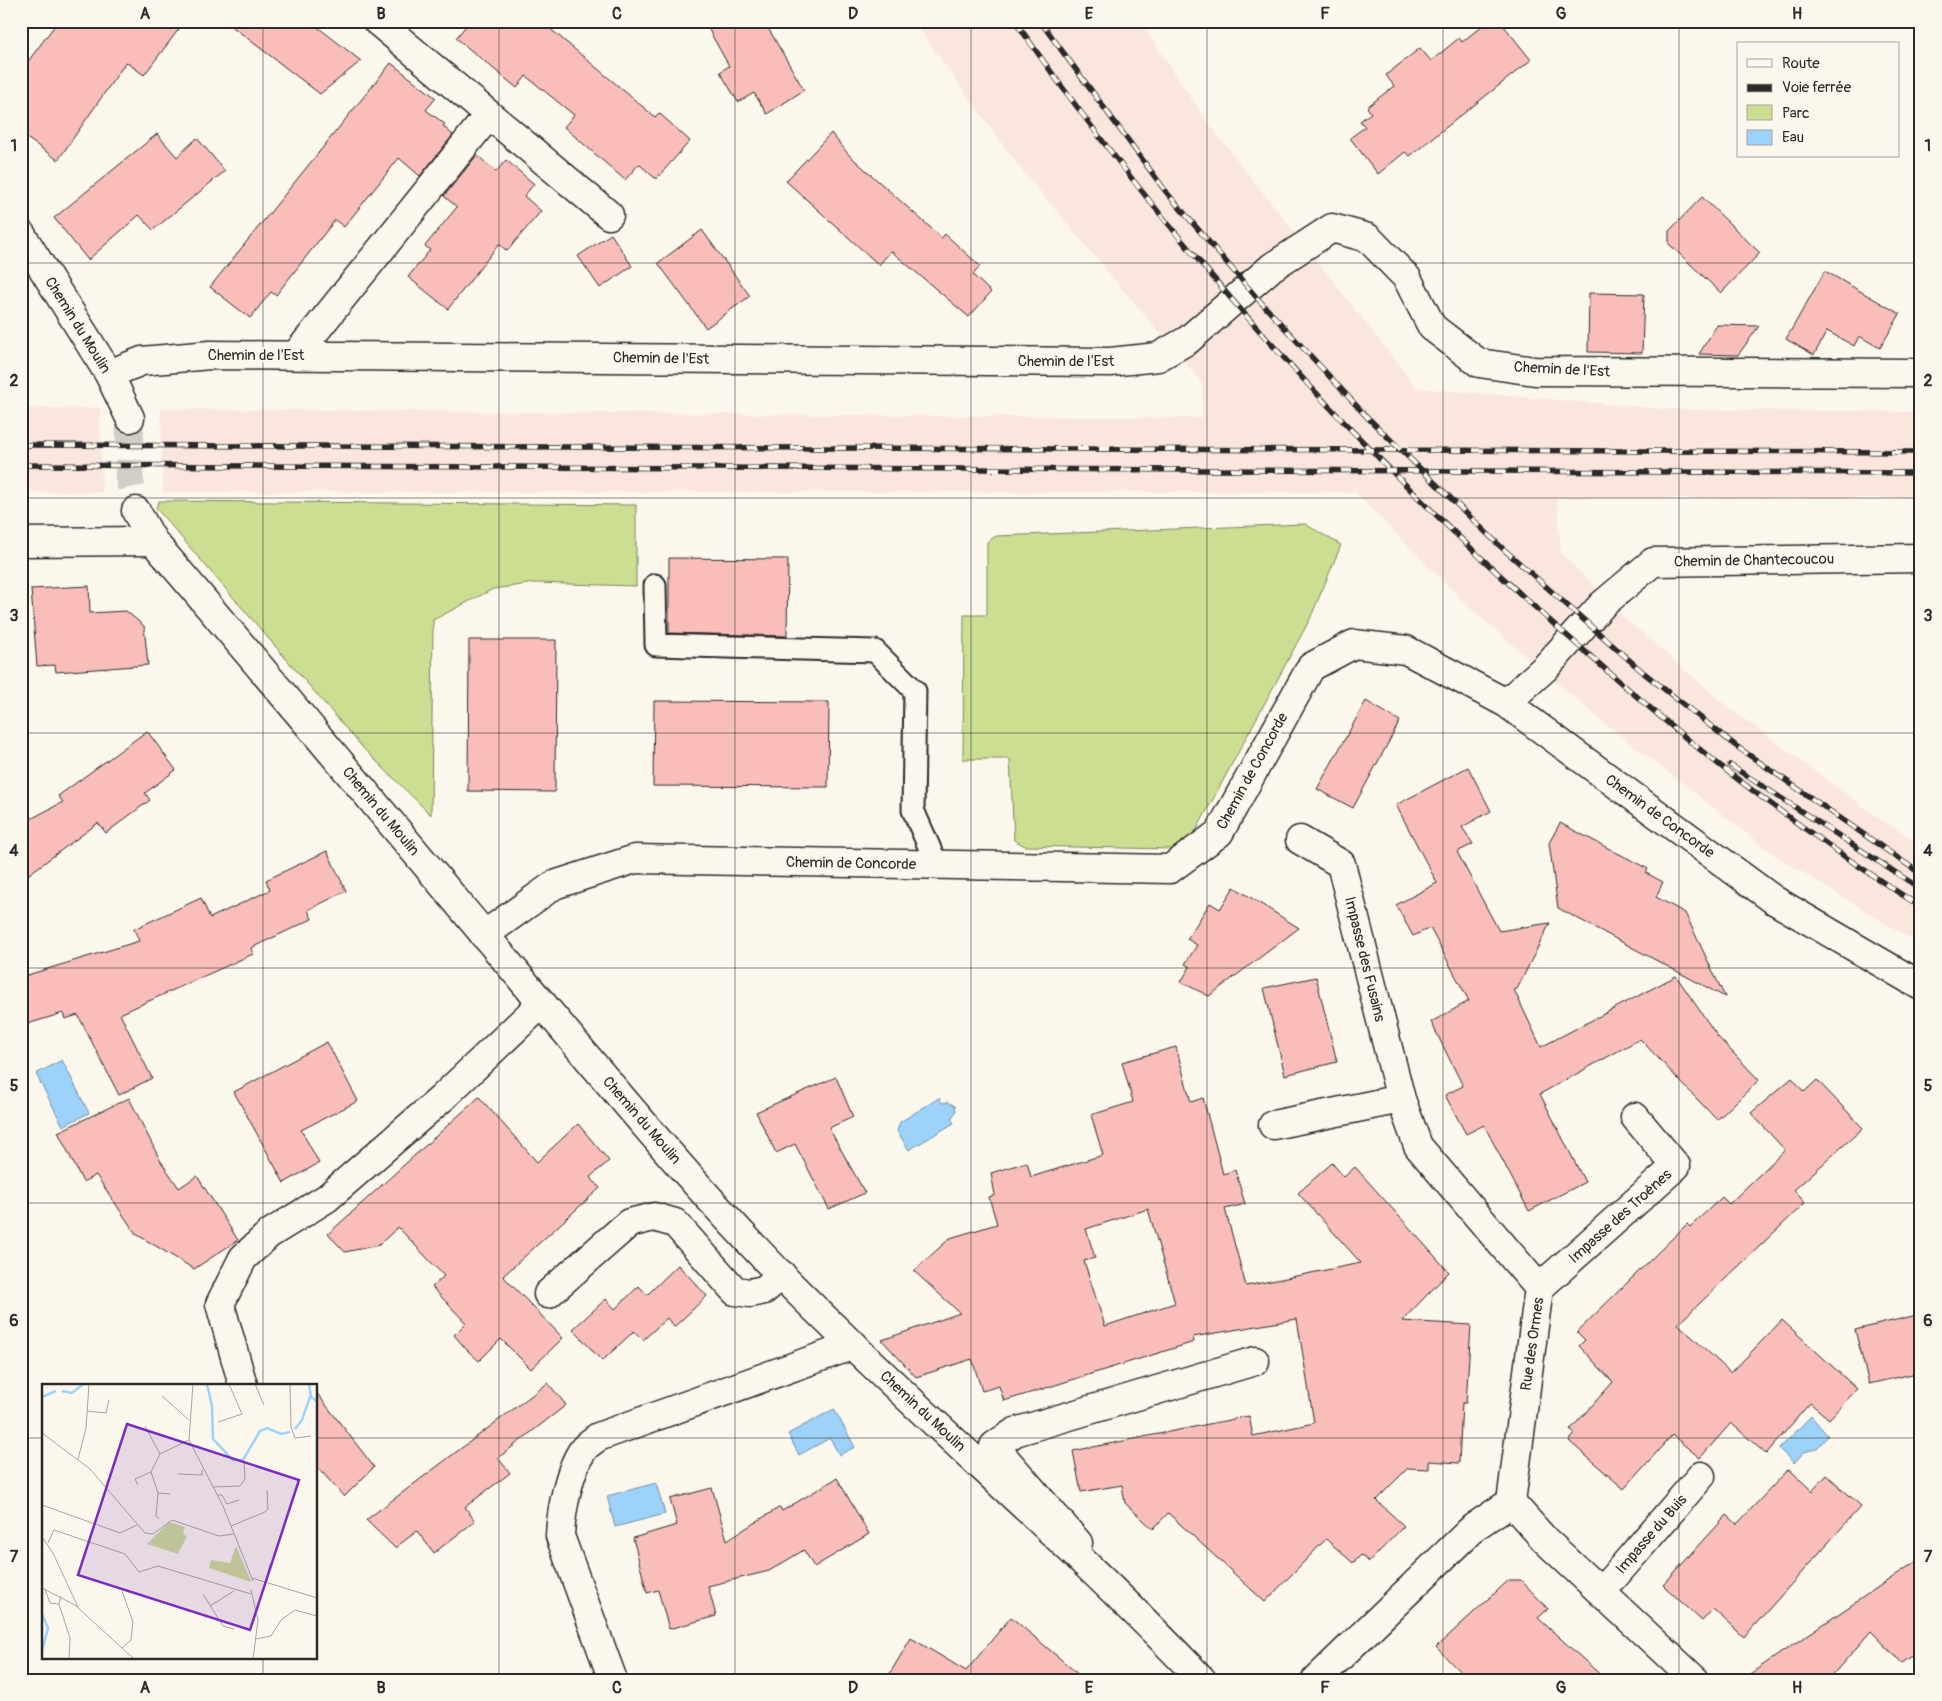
<svg xmlns="http://www.w3.org/2000/svg" width="1942" height="1701" font-family="Pangolin,sans-serif">
<style>
.built{fill:#fbe6dd}
.green{fill:#ccde92;stroke:#7c845e}
.water{fill:#9dd2fb;stroke:#6f8fa8}
.building{fill:#fabeba;stroke:#2b2b2b;fill-rule:evenodd}
.lines{fill:none;stroke-linecap:round;stroke-linejoin:round}
.secondary-tunnel{stroke:#d1cec5;stroke-width:28;stroke-dasharray:28 14;stroke-linecap:butt}
.lane-casing{stroke:#2b2b2b;stroke-width:25}
.street-casing{stroke:#2b2b2b;stroke-width:31}
.secondary-casing{stroke:#2b2b2b;stroke-width:31}
.lane{stroke:#fbf7ec;stroke-width:21}
.street{stroke:#fbf7ec;stroke-width:28}
.secondary{stroke:#fbf7ec;stroke-width:28}
.rail-casing{stroke:#2b2b2b;stroke-width:5.5}
.rail{stroke:#fbf7ec;stroke-width:4;stroke-dasharray:11;stroke-linecap:butt}
.grid{fill:none;stroke:#2b2b2b;stroke-width:1;stroke-opacity:0.55}
.labels{text-anchor:middle;stroke-width:4.5;stroke-linejoin:round;paint-order:stroke}
.street-label{font-size:15px;fill:#2b2b2b;stroke:#fbf7ec}
.inset-river{fill:none;stroke:#9dd2fb;stroke-width:2.5}
.inset-road{fill:none;stroke:#a8a59f;stroke-width:1}
.view{fill:#7b2cbf;fill-opacity:0.15;stroke:#7b2cbf;stroke-width:2.5}
.inset-edge{fill:none;stroke:#2b2b2b;stroke-width:2.5}
.neatline{fill:none;stroke:#2b2b2b;stroke-width:2}
.grid-label{font-size:16px;text-anchor:middle;font-weight:bold;fill:#2b2b2b}
</style>
<rect width="100%" height="100%" fill="#fbf7ec"/>
<filter id="ink" filterUnits="userSpaceOnUse"><feTurbulence type="fractalNoise" baseFrequency=".02" numOctaves="2"/><feDisplacementMap in="SourceGraphic" scale="10" xChannelSelector="R" yChannelSelector="G"/><feConvolveMatrix kernelMatrix="1 2 1 2 8 2 1 2 1" color-interpolation-filters="sRGB"/></filter>
<g filter="url(#ink)">
<path class="built" d="M913,21H1140L1205,119L1417,388L1664,409L1921,412V498H1557L1561,553L1625,618L1725,705L1883,821L1921,844V945L1776,856L1598,718L1471,609L1355,492H163L161,409L1202,418V383L1021,169Z
M21,408H100L102,492H21Z"/>
<path class="green" d="M159,501L636,505V586L535,583L493,589L433,620L431,815L363,748L156,508Z
M1305,524L1341,545L1310,619L1191,840L1172,849L1025,846L1014,840L1010,759H963L964,615H987V542L996,536Z"/>
<path class="water" d="M62,1060L89,1113L63,1126L36,1074Z
M939,1098L942,1103L948,1102L955,1106L956,1111L951,1119L954,1123L909,1150L897,1131L900,1122Z
M834,1409L855,1447L839,1455L830,1438L799,1455L788,1434Z
M1811,1416L1828,1436L1816,1449L1804,1452L1794,1463L1779,1449Z
M656,1483L665,1514L615,1527L607,1496Z"/>
<path class="building" d="M58,21H185L144,75L126,62L58,160L21,134V71Z
M225,21H310L361,61L320,94Z
M470,21H541L655,117L659,113L690,141L656,179L639,164L625,180L564,127L574,115L526,76L517,88L456,38Z
M704,21H764L804,90L767,114L754,93L738,102L720,72L729,66Z
M1488,21H1500L1531,60L1410,156L1405,152L1378,174L1350,138L1365,127L1360,121L1371,113L1367,107L1394,86L1386,75L1420,48L1431,61L1459,38L1462,42Z
M391,63L436,98L426,110L445,124L443,126L453,135L420,176L399,158L344,227L335,220L276,295L271,292L250,318L210,287Z
M831,133L849,155L942,238L945,234L980,266L973,275L991,292L969,317L891,251L879,265L786,181Z
M157,134L177,157L197,138L225,171L153,230L139,215L88,260L54,218Z
M477,155L496,172L506,160L534,184L524,196L541,211L507,251L499,244L448,309L408,277L430,250L425,246L457,207L444,196Z
M1702,197L1760,253L1721,293L1669,244V231Z
M702,230L750,296L706,328L658,263Z
M611,234L632,266L600,288L578,256Z
M1825,271L1900,314L1880,348L1859,336L1854,346L1827,331L1814,355L1786,339Z
M1589,293L1644,294L1642,353L1588,352Z
M1717,325L1759,326L1738,355L1699,354Z
M669,558L788,559L787,636L669,633Z
M89,586L90,613L126,611L144,626L148,665L56,672L55,665L37,666L31,589Z
M469,640H556L555,792L468,791Z
M654,701L829,702L828,787L653,786Z
M1366,701L1400,721L1353,808L1317,789Z
M147,731L176,770L145,793L150,800L106,833L98,823L21,880V824L63,802L58,796Z
M1468,767L1491,811L1462,827L1473,844L1457,852L1499,931L1550,923L1517,989L1514,990L1541,1047L1676,976L1718,1037L1759,1080L1717,1120L1640,1039L1540,1094L1585,1182L1529,1211L1484,1125L1466,1134L1445,1095L1463,1086L1431,1022L1469,1001L1430,928L1413,936L1396,905L1437,883L1396,805Z
M1560,823L1648,869L1646,873L1663,882L1656,897L1685,913L1725,997L1558,908L1549,843Z
M327,851L346,891L308,910L312,919L251,948L253,954L120,1014L152,1078L119,1095L78,1015L65,1019L63,1013L21,1026V977L139,941L134,929L201,898L210,918L270,890L266,880Z
M1234,887L1299,928L1209,996L1181,982L1190,967L1185,964L1197,945L1187,939L1210,903L1220,909Z
M1316,977L1337,1062L1285,1075L1264,988Z
M327,1042L358,1101L301,1130L319,1163L284,1183L234,1092Z
M1176,1047L1191,1102L1203,1098L1223,1174L1235,1170L1245,1204L1225,1209L1246,1286L1361,1263L1298,1193L1332,1163L1344,1177L1355,1167L1449,1272L1402,1321L1471,1325L1466,1403H1462L1459,1463L1429,1461V1469L1408,1468L1376,1500L1404,1526L1369,1562L1361,1555L1353,1563L1326,1539L1265,1602L1168,1513L1153,1529L1125,1503L1122,1485L1081,1492L1073,1451L1249,1416L1253,1436L1314,1423L1297,1319L1193,1337L1194,1342L1004,1401L999,1386L982,1391L972,1359L916,1377L882,1340L960,1313L914,1271L950,1238L997,1224L989,1197L995,1195L991,1173L1027,1162L1031,1177L1103,1155L1091,1115L1133,1102L1122,1062ZM1148,1209L1175,1303L1105,1326L1084,1261L1095,1258L1086,1229Z
M836,1077L853,1117L829,1128L865,1193L829,1209L795,1144L776,1153L756,1112Z
M1792,1078L1804,1092L1817,1080L1863,1128L1794,1190L1805,1203L1678,1324L1731,1373L1782,1320L1857,1389L1829,1419L1810,1403L1766,1454L1731,1423L1700,1458L1672,1435L1624,1489L1569,1441L1575,1434L1570,1430L1613,1382L1579,1346L1585,1340L1577,1332L1687,1224L1690,1227L1722,1197L1729,1204L1785,1150L1751,1113Z
M479,1097L537,1162L578,1124L609,1161L590,1177L600,1188L503,1276L563,1338L531,1369L501,1339L479,1361L467,1350L454,1335L466,1323L432,1287L444,1276L398,1227L379,1245L345,1252L328,1234Z
M129,1098L160,1160L179,1188L197,1176L238,1240L194,1269L136,1234L96,1175L83,1182L58,1132Z
M678,1265L707,1296L674,1327L667,1318L643,1340L634,1331L602,1361L573,1329L606,1299L615,1309L639,1286L647,1295Z
M1921,1314V1372L1869,1384L1855,1330Z
M548,1383L566,1405L498,1458L510,1473L465,1507L475,1521L434,1553L417,1531L395,1548L366,1520Z
M316,1392L374,1467L344,1497L316,1465Z
M1789,1469L1812,1491L1827,1475L1861,1506L1744,1637L1713,1609L1702,1621L1663,1585L1727,1515L1737,1524Z
M837,1478L869,1534L814,1567L804,1550L769,1571L708,1586L716,1616L669,1629L658,1590L647,1593L633,1538L677,1525L670,1499L712,1488L727,1540L780,1507L782,1511Z
M1921,1558V1650L1902,1663L1871,1631L1828,1680H1741Z
M1509,1580H1521L1548,1609L1538,1618L1606,1680H1468L1436,1647Z
M1011,1617L1085,1680H886L911,1638L966,1671Z"/>
<g class="lines">
<path class="secondary-tunnel" d="M130,418L129,476L136,511"/>
<g class="lane-casing">
<path id="lane" d="M655,585L656,645L875,651L915,691L913,810L937,865"/>
</g>
<g class="street-casing">
<path id="street" d="M377,21L609,215
M296,355L488,116
M109,374L142,361L210,355L1110,362L1158,357L1188,340L1272,267L1332,228L1368,238L1407,278L1432,327L1479,363L1535,371L1921,373
M21,542L153,541
M1506,703L1545,668L1603,604L1653,562L1921,558
M1300,840L1341,864L1401,1099
M484,935L554,885L635,859L1170,869L1219,833L1311,667L1354,644L1406,650L1506,703L1774,900L1921,986
M1273,1125L1401,1099L1418,1146L1539,1288L1511,1502L1474,1527L1316,1680
M1539,1288L1676,1166L1635,1117
M548,1294L629,1223L654,1217L675,1223L735,1291L750,1293L764,1290L782,1275
M243,1385L220,1304L243,1258L269,1234L327,1198L441,1099L542,1003
M1511,1502L1545,1540L1695,1680
M1078,1543L994,1446L1015,1432L1255,1361
M1601,1592L1701,1476
M613,1680L560,1536C561,1512 569,1469 583,1450C586,1445 593,1441 598,1437L854,1345"/>
</g>
<g class="secondary-casing">
<path id="secondary" d="M21,234L109,374L130,418
M136,511L153,541C283,693 411,847 539,1000C618,1094 696,1188 781,1275C918,1414 1068,1539 1202,1680"/>
</g>
<use href="#lane" class="lane"/>
<use href="#street" class="street"/>
<use href="#secondary" class="secondary"/>
<g class="rail-casing">
<path id="rail" d="M1015,21C1177,254 1366,461 1580,647C1636,696 1693,746 1752,790C1807,831 1863,870 1921,907
M1040,21L1167,193L1257,298L1367,417L1500,546L1644,673L1736,746L1921,874
M21,445L1921,452
M21,465L1921,473
M1730,765L1921,889"/>
</g>
<use href="#rail" class="rail"/>
</g>
</g>
<path class="grid" d="M263,21V1385M499,21V1680M735,21V1680M971,21V1680M1207,21V1680M1443,21V1680M1679,21V1680M21,263H1921M21,498H1921M21,733H1921M21,968H1921M21,1203H1921M21,1438H44M316,1438H1921M263,1657V1680"/>
<g class="labels">
<g class="street-label">
<text transform="translate(78 325) rotate(58)" y="5">Chemin du Moulin</text>
<text x="256" y="360">Chemin de l'Est</text>
<text transform="translate(661 358) rotate(1)" y="5">Chemin de l'Est</text>
<text x="1066" y="366">Chemin de l'Est</text>
<text transform="translate(1562 369) rotate(3)" y="5">Chemin de l'Est</text>
<text transform="translate(1754 560) rotate(-1)" y="5">Chemin de Chantecoucou</text>
<text transform="translate(1252 771) rotate(-61)" y="5">Chemin de Concorde</text>
<text transform="translate(381 811) rotate(50)" y="5">Chemin du Moulin</text>
<text transform="translate(1660 816) rotate(36)" y="5">Chemin de Concorde</text>
<text transform="translate(851 863) rotate(1)" y="5">Chemin de Concorde</text>
<text transform="translate(1365 959) rotate(76)" y="5">Impasse des Fusains</text>
<text transform="translate(642 1120) rotate(49)" y="5">Chemin du Moulin</text>
<text transform="translate(1620 1216) rotate(-42)" y="5">Impasse des Troènes</text>
<text transform="translate(1532 1344) rotate(-82)" y="5">Rue des Ormes</text>
<text transform="translate(923 1411) rotate(43)" y="5">Chemin du Moulin</text>
<text transform="translate(1651 1534) rotate(-49)" y="5">Impasse du Buis</text>
</g>
</g>
<g transform="translate(42 1384)">
<rect width="275" height="275" fill="#fbf7ec"/>
<path d="M127,138L143,143L141,150L145,152L136,170L105,160ZM194,162L209,197V198L167,184L169,176L188,179Z" fill="#ccde92"/>
<path class="inset-river" d="M165,0L170,22L171,55L191,76H201L218,47L225,44L239,50L248,48M267,0L269,13L275,17M20,7L30,9L41,0M0,13L14,7M253,45L260,36L269,10M0,230L6,244L0,267"/>
<path class="inset-road" d="M151,0L147,56L181,122L211,197M213,0L222,21M248,0L249,43L253,54L269,52M120,12L147,36M45,27L64,29L67,16M176,38L200,30L187,0M103,42L118,70M0,49L48,85L103,149L111,150L130,136L177,152L192,150M36,75L44,44L47,0M136,90L160,91V86M96,101L93,95L109,88M171,103L198,102L203,95L202,78M116,109L114,132L117,135M128,110L116,109L109,88L118,70L147,56M176,111H180L185,120L197,116M0,121L78,149L95,141M189,142L223,128L226,125L225,106M0,153L11,169L36,223M6,159L12,146L83,170L97,188L116,182L209,210M210,194L275,214M224,199L228,180M0,204L33,221L92,275M3,205L8,219L17,220M209,206L216,236L211,275M80,207L91,238L89,256L80,264M161,210L181,242L192,245M19,212L17,220L28,254L27,275M168,222L192,207M214,255L229,252L239,236L253,226L275,232"/>
<path class="view" d="M85,40L257,96L208,246L36,191Z"/>
<rect width="275" height="275" class="inset-edge"/>
</g>
<rect width="1942" height="1701" fill="none" stroke="#fbf7ec" stroke-width="55"/>
<rect x="1737" y="42" width="162" height="115" fill="#fbf7ec" stroke="#a8a59f"/>
<rect x="1747" y="59" width="25" height="8" fill="#fbf7ec" stroke="#a8a59f"/>
<text x="1782" y="68" font-size="15" fill="#2b2b2b">Route</text>
<rect x="1747" y="84" width="25" height="8" fill="#2b2b2b" stroke="#a8a59f"/>
<text x="1782" y="92" font-size="15" fill="#2b2b2b">Voie ferrée</text>
<rect x="1747" y="105" width="25" height="15" fill="#ccde92" stroke="#a8a59f"/>
<text x="1782" y="118" font-size="15" fill="#2b2b2b">Parc</text>
<rect x="1747" y="130" width="25" height="15" fill="#9dd2fb" stroke="#a8a59f"/>
<text x="1782" y="142" font-size="15" fill="#2b2b2b">Eau</text>
<rect x="28" y="28" width="1886" height="1646" class="neatline"/>
<g class="grid-label">
<text x="145" y="19">A</text>
<text x="381" y="19">B</text>
<text x="617" y="19">C</text>
<text x="853" y="19">D</text>
<text x="1089" y="19">E</text>
<text x="1325" y="19">F</text>
<text x="1561" y="19">G</text>
<text x="1797" y="19">H</text>
<text x="14" y="151">1</text>
<text x="1928" y="151">1</text>
<text x="14" y="386">2</text>
<text x="1928" y="386">2</text>
<text x="14" y="621">3</text>
<text x="1928" y="621">3</text>
<text x="14" y="856">4</text>
<text x="1928" y="856">4</text>
<text x="14" y="1091">5</text>
<text x="1928" y="1091">5</text>
<text x="14" y="1326">6</text>
<text x="1928" y="1326">6</text>
<text x="14" y="1562">7</text>
<text x="1928" y="1562">7</text>
<text x="145" y="1693">A</text>
<text x="381" y="1693">B</text>
<text x="617" y="1693">C</text>
<text x="853" y="1693">D</text>
<text x="1089" y="1693">E</text>
<text x="1325" y="1693">F</text>
<text x="1561" y="1693">G</text>
<text x="1797" y="1693">H</text>
</g>
</svg>
